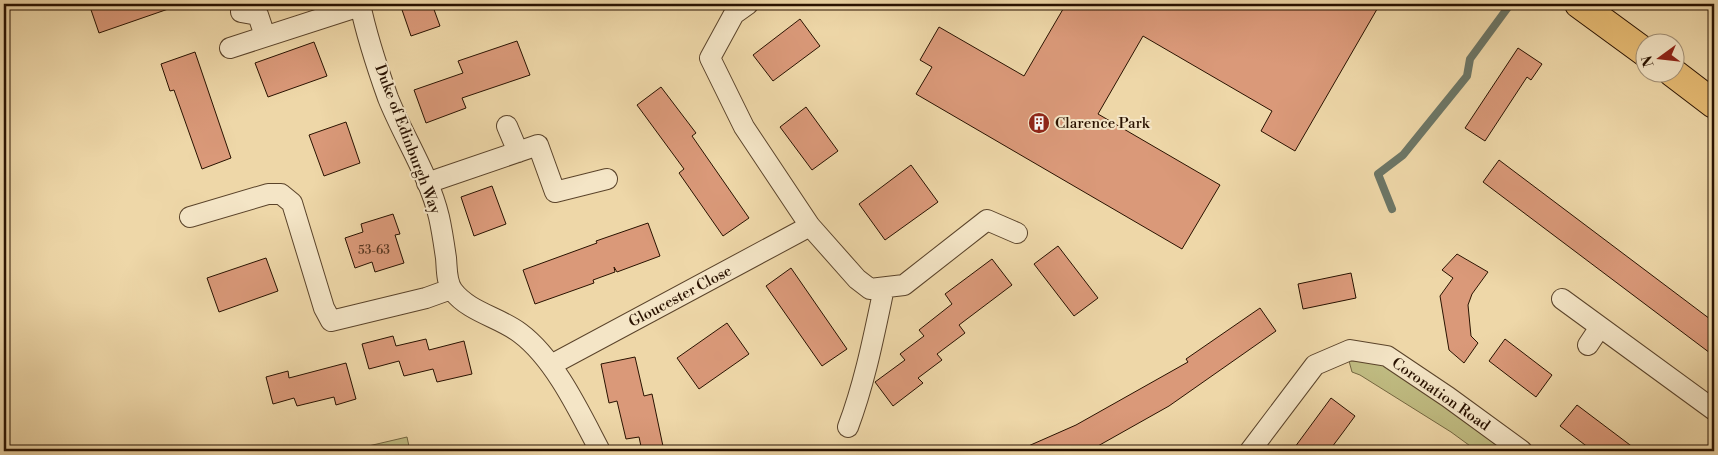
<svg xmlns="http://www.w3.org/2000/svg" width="1718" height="455" font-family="'Libre Bodoni',serif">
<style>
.green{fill:#c0bc82;stroke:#746741}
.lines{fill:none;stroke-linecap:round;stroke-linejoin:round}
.stream{stroke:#6c7666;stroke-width:8}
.building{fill:#da9979;stroke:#291200}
.minor-casing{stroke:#5a432a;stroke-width:22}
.trunk-casing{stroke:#291200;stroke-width:30}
.minor{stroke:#f4e5c6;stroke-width:20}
.trunk{stroke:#e7bc74;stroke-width:28}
.labels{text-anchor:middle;stroke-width:4;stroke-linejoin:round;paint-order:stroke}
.number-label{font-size:12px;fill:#55341e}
.poi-label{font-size:15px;fill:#291200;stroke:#f4e5c6;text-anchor:start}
.street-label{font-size:15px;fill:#291200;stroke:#f4e5c6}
</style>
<rect width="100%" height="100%" fill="#eed7a8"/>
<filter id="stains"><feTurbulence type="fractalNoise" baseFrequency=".004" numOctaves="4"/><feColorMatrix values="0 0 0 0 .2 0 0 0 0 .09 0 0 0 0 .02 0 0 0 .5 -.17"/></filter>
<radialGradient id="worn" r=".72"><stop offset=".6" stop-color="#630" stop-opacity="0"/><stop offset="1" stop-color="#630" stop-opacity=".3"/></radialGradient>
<path class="green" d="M1370,360L1388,365L1505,451H1477L1451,432L1360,375L1352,372L1349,361Z
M407,437L410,451H347Z"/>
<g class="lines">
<path class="stream" d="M1392,209L1378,174L1403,155L1467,76L1470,59L1509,6L1507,4"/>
</g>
<path class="building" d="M89,4H174V7L99,33Z
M400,4H432L440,26L411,36Z
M1066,4H1380L1295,151L1261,131L1272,111L1143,36L1098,114L1220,185L1182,249L916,94L932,67L920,60L939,27L1024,76Z
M800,19L820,46L773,81L753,55Z
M517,41L530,75L462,98L466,108L426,123L414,90L463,73L458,61Z
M314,42L327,76L268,97L255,63Z
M1518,48L1542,64L1531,80L1527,77L1485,141L1465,128Z
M195,52L231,158L202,169L174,90L170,91L161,64Z
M661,87L696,133L692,136L749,218L723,236L679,173L684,169L637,105Z
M806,107L838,151L812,170L780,127Z
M346,122L360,163L324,176L309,135Z
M1499,160L1714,322V356L1483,182Z
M911,165L938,202L885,240L859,204Z
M492,186L506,224L474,236L461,197Z
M393,214L400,234L395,235L404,263L375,272L372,262L355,268L345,238L363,232L361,224Z
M648,223L660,256L617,272L614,267L615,272L593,280L594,283L535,304L523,270L597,243L596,241Z
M1058,246L1098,298L1074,316L1034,264Z
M1457,254L1488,272L1472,294L1468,305L1471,336L1478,343L1464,363L1449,350L1440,296L1453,278L1442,270Z
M266,258L278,291L219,312L207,278Z
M992,259L1012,285L959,325L965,333L937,354L942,360L918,378L923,383L893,406L875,382L905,360L900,354L924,336L919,330L952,304L945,294Z
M791,268L847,349L822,366L766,286Z
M1351,273L1356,298L1303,309L1298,284Z
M1260,308L1276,331L1169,406L1089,451H1017L1076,425L1188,362L1186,359Z
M727,323L749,354L699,389L677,358Z
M393,336L396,346L426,339L429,350L464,341L472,374L437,382L433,369L404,376L399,361L369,369L362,344Z
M1505,339L1552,375L1536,397L1489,361Z
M635,357L644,396L652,394L664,451H642L639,437L626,439L617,401L609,403L601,364Z
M346,363L356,399L336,405L334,397L297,406L294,398L273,404L266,377L288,371L289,378Z
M1331,398L1355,416L1344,431L1329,451H1292Z
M1577,405L1638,451H1593L1560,426Z"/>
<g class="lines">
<g class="minor-casing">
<path id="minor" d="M360,4C366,33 378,70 388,98C404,138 429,175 439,217C442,230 444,244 446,258C447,268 446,282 453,291C469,312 499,317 520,333C555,359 580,413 600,451
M748,4L734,14L710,58L744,127L810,226L857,279L870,289L904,285L987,220L1017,233
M241,12L258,15L265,36
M230,48L360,6
M507,126L518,152
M427,183L538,145L555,192L607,179
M190,217L268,194H281L292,203L324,308L331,321L426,298L451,289
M1562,299L1714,410
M1588,345L1600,327
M551,365L810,226
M848,427C865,382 874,335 884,288
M1250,451L1315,365L1350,350L1387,356L1448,397L1522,451"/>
</g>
<g class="trunk-casing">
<path id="trunk" d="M1579,4L1646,53
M1672,72L1714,104"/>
</g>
<use href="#minor" class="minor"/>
<use href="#trunk" class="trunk"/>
</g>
<defs>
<g id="building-disc" transform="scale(1.125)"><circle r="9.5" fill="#8f2418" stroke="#f4e5c6"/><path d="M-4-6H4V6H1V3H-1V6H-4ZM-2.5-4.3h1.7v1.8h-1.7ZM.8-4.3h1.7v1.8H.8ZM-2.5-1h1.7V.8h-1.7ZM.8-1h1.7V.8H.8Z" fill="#fff"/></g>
</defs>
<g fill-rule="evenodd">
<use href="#building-disc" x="1039" y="123"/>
</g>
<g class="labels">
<g class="number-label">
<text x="374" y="254">53-63</text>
</g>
<g class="poi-label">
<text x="1055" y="128">Clarence Park</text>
</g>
<g class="street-label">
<text transform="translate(408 139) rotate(69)" y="5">Duke of Edinburgh Way</text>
<text transform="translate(680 296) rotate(-28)" y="5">Gloucester Close</text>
<text transform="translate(1441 394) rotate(35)" y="5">Coronation Road</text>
</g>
</g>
<rect width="1718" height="455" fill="none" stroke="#eed7a8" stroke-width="20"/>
<rect x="5" y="5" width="1708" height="445" fill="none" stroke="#291200" stroke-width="2.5"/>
<rect x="10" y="10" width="1698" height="435" fill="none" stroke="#291200"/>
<g transform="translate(1660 58) rotate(255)"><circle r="24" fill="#f4e5c6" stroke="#a39177"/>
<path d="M0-4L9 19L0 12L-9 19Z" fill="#8f2418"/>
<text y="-8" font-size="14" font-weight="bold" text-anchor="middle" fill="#291200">N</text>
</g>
<rect width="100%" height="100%" filter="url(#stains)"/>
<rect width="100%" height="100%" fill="url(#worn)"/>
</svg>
